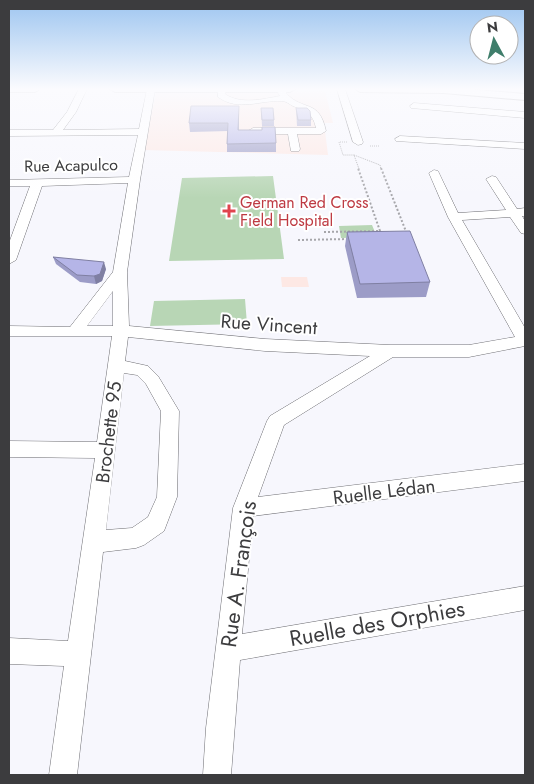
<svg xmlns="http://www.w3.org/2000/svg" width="534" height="784" font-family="Jost,sans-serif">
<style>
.education{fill:#fde8e4}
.green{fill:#b8d6b5}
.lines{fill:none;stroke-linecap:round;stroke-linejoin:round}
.minor-casing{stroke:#6d6d72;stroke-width:1}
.major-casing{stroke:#6d6d72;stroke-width:2}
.path-far1{stroke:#a6a6aa;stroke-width:1;stroke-dasharray:1 1;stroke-linecap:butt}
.path{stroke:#a6a6aa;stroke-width:2;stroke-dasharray:2 2;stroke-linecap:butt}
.minor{fill:#fff;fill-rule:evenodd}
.major{fill:#fff;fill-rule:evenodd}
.wall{fill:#9c9cc7}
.shaded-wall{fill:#7f7fa2}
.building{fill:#b5b5e7;stroke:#7f7fa2}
.health-dot{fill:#e0444e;stroke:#fff;stroke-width:2}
.labels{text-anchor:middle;stroke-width:4;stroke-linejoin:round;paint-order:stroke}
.far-street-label{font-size:16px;fill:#3c3c3e;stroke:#fff}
.far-health-label{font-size:16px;fill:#be3a42;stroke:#fff;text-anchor:start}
.street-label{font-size:19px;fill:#3c3c3e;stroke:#fff}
.near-street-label{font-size:22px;fill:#3c3c3e;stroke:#fff}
</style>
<rect width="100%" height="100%" fill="#f7f7fd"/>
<path class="education" d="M325,91L333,123H324L328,155L144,150L156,93Z
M281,277H307L309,287H282Z"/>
<path class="green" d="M273,176L284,259L169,261L182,178Z
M372,225L377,237L341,238L339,226Z
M245,299L247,324L150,326L154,301Z"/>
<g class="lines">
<g class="minor-casing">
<path id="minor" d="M79,89H87L76,112L63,130L139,129L147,89H155L140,180L127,272L129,326L265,339L390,345H469L515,337L448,217L429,173L434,170L438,171L458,213L506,210L486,179L492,176L496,177L517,209L525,208V216H522L525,221V234L521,233L510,217L462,220L525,328V346L469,357H393L284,425L258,497L525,464V481L253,516L242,634L525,586V610L240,660L231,775H203L206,728L233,508L267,421L270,416L370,356L265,351L128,337L125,361L148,366L158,376L179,411L177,497L164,531L144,545L136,548L103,552L77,775H49L64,666L9,664V638L68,641L95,458L9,457V441L97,442L112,336H9V326L70,327L113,272L128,183L42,186L16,260L9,264V243L30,186H9V180L129,177L138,135L9,136V130H53L67,112ZM113,291V326H87ZM124,373L137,375L146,384L161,411L157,497L148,517L132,528L106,530Z
M218,89H226L225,94C241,105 263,99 280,96L278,93L279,89H287L286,93C303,112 319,98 326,131L321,134H297L300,149L299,151H291L288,134H253L248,131L253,128H316C313,113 305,111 293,106C289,104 286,101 282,101C259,100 239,112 218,97Z
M337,89H345L363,142L362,144L358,145L353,142Z
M414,103L525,112V118L411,108L410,106Z
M400,136L525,143V149L396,141L395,139Z"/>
</g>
<g class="major-casing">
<path id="major" d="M9,89H40L35,92H9Z
M110,89H295L290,92H115Z
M355,89H466L525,94V100L444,93L360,92Z"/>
</g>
<path class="path-far1" d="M347,142H339L343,155H354L359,169
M370,146H379
M354,155L380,165L381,169"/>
<path class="path" d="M381,168L407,234
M324,232L380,231L358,168
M298,240L349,239"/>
<use href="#minor" class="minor"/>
<use href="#major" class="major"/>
</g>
<path class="wall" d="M261,108L274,120V126H262Z
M296,108L311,120V126H297Z
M239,114V130L276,143V152H227V144L228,131L190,132L189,123Z
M347,232L430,282L426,297L357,298L345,246Z
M53,257L106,269L102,281L96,284L80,282L56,264Z"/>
<path class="shaded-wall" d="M104,262L106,269L102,281L96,284L94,276Z"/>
<path class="building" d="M191,106H239L238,130H262V127H275L276,143L227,144L228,123H189Z
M261,108H273L274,120H262Z
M296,108H307L310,111L311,120H298Z
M410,231L430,282L360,284L347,232Z
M53,257L104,262L100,274L94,276L77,275Z"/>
<linearGradient id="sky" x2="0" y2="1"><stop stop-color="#9dc5f0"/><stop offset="0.45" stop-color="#fbfbfe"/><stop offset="1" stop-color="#fbfbfe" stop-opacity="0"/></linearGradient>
<rect width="534" height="198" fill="url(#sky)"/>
<path class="health-dot" d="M226.5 203.5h5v5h5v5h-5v5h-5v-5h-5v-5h5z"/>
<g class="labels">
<g class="far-street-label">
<text transform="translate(71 165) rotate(-1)" y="6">Rue Acapulco</text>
</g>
<g class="far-health-label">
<text x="240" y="208">German Red Cross<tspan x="240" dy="18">Field Hospital</tspan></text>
</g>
<g class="street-label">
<text transform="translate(269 324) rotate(4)" y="7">Rue Vincent</text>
<text transform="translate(108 432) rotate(-83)" y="7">Brochette 95</text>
<text transform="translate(384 491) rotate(-7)" y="7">Ruelle Lédan</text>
</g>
<g class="near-street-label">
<text transform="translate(238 574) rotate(-82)" y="8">Rue A. François</text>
<text transform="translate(377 623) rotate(-10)" y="8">Ruelle des Orphies</text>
</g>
</g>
<rect width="534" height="784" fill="none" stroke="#3c3c3e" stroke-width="20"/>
<g transform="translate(494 40) rotate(353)"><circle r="24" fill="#ffffff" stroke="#b1b1b2"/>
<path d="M0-4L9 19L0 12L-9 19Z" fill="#3f7e6b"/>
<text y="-8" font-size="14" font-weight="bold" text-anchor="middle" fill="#3c3c3e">N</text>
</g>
</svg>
